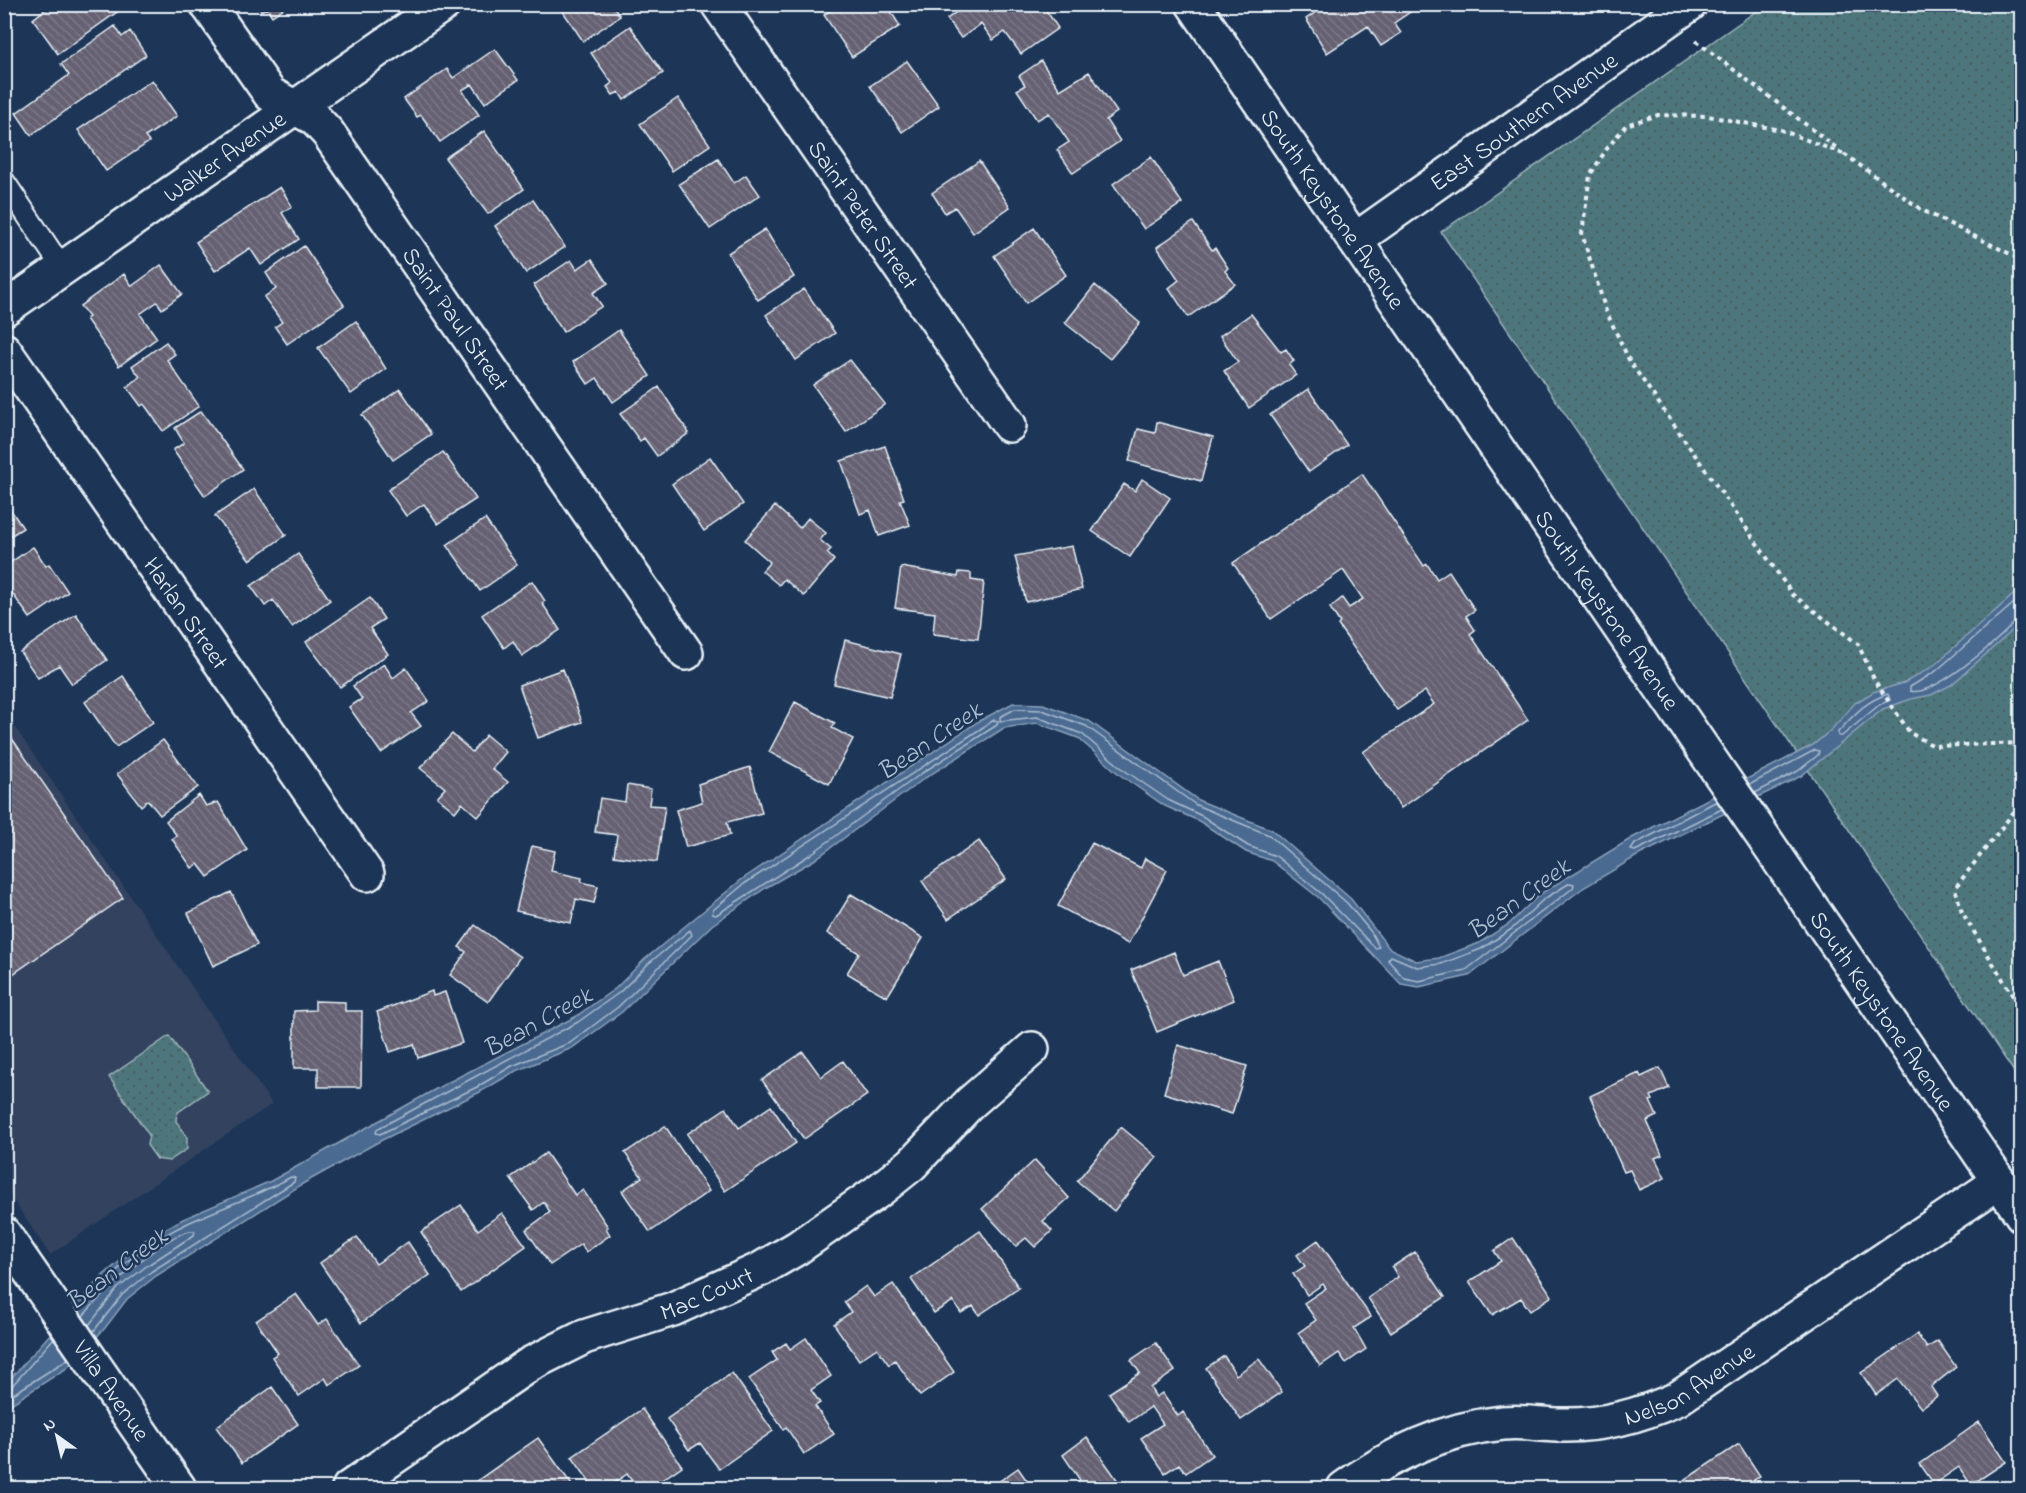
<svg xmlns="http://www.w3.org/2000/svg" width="2026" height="1493" font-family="'Indie Flower',sans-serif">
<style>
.built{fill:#33425f}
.green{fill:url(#green-dots);stroke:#9bb4ba;stroke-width:1.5}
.water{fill:#4b6b91;stroke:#8aa1ba;stroke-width:1.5}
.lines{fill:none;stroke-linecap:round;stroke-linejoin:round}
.shore{stroke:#a9bbcf;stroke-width:1.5}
.building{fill:url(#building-back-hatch);stroke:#e8f1f8;stroke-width:1.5}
.service-casing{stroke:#e8f1f8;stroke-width:24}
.minor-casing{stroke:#e8f1f8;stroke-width:38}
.secondary-casing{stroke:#e8f1f8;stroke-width:38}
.path{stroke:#e8f1f8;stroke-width:4;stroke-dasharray:4.5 4.5;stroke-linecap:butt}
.service{stroke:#1d3557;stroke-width:20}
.minor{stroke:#1d3557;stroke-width:33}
.secondary{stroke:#1d3557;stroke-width:33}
.labels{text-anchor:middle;stroke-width:5;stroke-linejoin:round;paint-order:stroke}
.street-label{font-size:24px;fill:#e8f1f8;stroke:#1d3557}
.water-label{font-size:26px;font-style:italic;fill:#b1c2d4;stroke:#1d3557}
</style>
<defs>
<pattern id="green-dots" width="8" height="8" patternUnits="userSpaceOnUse" patternTransform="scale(1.5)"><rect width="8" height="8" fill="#4e767b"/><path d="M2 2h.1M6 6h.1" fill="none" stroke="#4a5f62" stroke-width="1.8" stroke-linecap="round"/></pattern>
<pattern id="building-back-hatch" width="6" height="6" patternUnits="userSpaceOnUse" patternTransform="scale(1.5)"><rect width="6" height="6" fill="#656172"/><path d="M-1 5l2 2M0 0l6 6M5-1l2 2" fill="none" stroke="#7b7887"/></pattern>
</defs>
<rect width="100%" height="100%" fill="#1d3557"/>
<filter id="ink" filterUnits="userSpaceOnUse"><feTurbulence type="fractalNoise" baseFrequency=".0167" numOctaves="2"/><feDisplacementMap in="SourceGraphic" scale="12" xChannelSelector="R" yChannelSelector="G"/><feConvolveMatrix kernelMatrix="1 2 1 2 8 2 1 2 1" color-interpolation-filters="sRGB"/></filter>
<g filter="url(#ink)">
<path class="built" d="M4,711L272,1104L50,1255L5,1188Z"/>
<path class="green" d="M1765,5H2021V1082L1441,232Z
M169,1036L208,1091L177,1113L176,1121L187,1137V1149L169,1161L157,1159L147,1145L149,1135L109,1077Z"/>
<path class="water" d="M2021,588V623L1951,685L1931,695L1911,699L1883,709L1801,776L1637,856L1583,888L1469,976L1419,987L1401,984L1319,898L1272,861L1246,852L1199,821L1165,806L1120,775L1078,738L1037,723L1004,728L925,778L814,860L767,887L712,925L622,1012L572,1048L514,1072L480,1092L380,1141L304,1183L156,1276L127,1299L105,1328L67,1368L5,1408L4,1386L100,1278L145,1240L181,1220L271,1181L443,1085L575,1017L616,988L645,959L741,880L979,721L1013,703L1043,704L1089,721L1198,800L1272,830L1351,899L1389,948L1416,961L1439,958L1479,943L1509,924L1540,894L1632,838L1813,745L1831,730L1855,703L1873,692L1904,683L1932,667Z"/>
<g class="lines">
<path class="shore" d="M2022,596L1936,671L1910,687V691C1933,698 1998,640 2015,622L2022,620
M1888,694L1890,700L1879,705L1842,736H1838V732C1854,715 1865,701 1888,694Z
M1015,709L1042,710L1086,726L1196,805L1269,835L1347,903L1371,932L1379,947L1375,948L1322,894L1276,856L1248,846L1202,816L1168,800L1124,770L1082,734L1037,717L1000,721V717Z
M994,720L998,721L997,725L922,773L811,854L716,915L712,914L713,910L744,884Z
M1749,785L1815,750L1819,751L1818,755L1798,771L1755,793
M1717,801L1635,844L1631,850L1635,851L1722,809
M1570,883L1574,884L1573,888L1466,970L1419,981L1404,978L1388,960L1391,956L1417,967L1441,964L1481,949L1513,928L1544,899Z
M690,930L692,935L618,1007L570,1043L512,1066L477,1087L380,1134L376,1133L377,1129L578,1022L620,992L649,963Z
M78,1310C108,1275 144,1244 186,1224C220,1208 257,1196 291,1177L295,1178L294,1182L152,1271L122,1295L93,1332
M83,1316C100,1296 169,1228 195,1231L194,1235L148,1265L118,1288L89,1325
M4,1389L11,1387L54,1338
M4,1400L68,1359"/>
</g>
<path class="building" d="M52,4H111L117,12L58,54L33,19Z
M257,4H290L272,16L267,8L261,11Z
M558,4H612L620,16L583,41Z
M839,4H870L873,9L886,4L900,26L852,57L824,15Z
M967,4H980L986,12L993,4H1042L1058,28L1021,54L1005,32L993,40L981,24L961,38L947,19Z
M1316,4H1414L1416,8L1394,23L1401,33L1381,46L1368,26L1327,53L1306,19L1319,10Z
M115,26L122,37L130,31L146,55L31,135L16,113L69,75L61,64Z
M630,26L663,73L624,100L619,92L613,95L607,87L612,83L591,53Z
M495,49L518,80L485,103L472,84L462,90L479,115L440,142L421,115L417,117L404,99L447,69L453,78Z
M907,61L939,106L902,132L870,86Z
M1041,61L1060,90L1089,72L1117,112L1106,120L1120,141L1073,173L1057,150L1069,142L1049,113L1037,120L1017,90L1025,85L1019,76Z
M152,80L177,116L145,137L149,142L106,171L78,130Z
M678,98L710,145L672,171L640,124Z
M484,131L524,189L488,214L445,158Z
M1151,157L1182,203L1144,229L1113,184Z
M718,159L734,183L746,175L760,195L710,229L679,184Z
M979,161L1010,207L973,233L955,207L945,213L932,193Z
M280,187L292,206L282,213L299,239L261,265L250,248L215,271L196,242Z
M533,200L565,247L526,273L495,226Z
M1193,222L1212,250L1215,248L1228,268L1225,271L1235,284L1188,317L1169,288L1179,280L1157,247Z
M1034,228L1066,275L1026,303L994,256Z
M765,229L794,277L758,300L728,253Z
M304,246L344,305L287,344L275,327L282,322L264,297L276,289L266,273Z
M592,259L608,283L593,293L602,306L563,332L534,285L571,260L577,269Z
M161,265L182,294L162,309L157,302L140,314L157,338L119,366L86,319L89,317L80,306L124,274L132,286Z
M1095,285L1140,323L1110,359L1065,323Z
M804,289L835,333L796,360L766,315Z
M1251,314L1281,352L1286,349L1294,361L1289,365L1296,375L1249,408L1224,371L1238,362L1220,336Z
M356,321L386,369L351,394L318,348Z
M619,330L650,376L613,402L597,378L588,384L573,362Z
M166,342L175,354L167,360L199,406L163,431L144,404L141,406L127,387L140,377L132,366Z
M850,360L885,404L846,432L813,385Z
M659,387L689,433L657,456L644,438L640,441L620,414Z
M400,389L431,434L393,460L362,415Z
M1308,389L1347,445L1309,472L1270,415Z
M201,411L243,469L205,496L173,450L184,443L175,428Z
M1157,422L1213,437L1201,481L1129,461L1138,429L1155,433Z
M885,446L904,499L900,500L910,525L879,536L870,510L860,514L841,461Z
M443,452L476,499L438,524L424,504L406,516L388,490Z
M710,457L743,504L704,531L672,484Z
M1362,474L1424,566L1427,564L1437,579L1449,571L1475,610L1466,616L1475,630L1470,634L1528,720L1401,808L1363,752L1434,704L1425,691L1397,710L1338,625L1340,623L1330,608L1342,598L1349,608L1363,599L1343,570L1271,619L1233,563Z
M1142,479L1170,498L1130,557L1092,531L1124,484L1135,491Z
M254,489L286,535L250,560L215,516Z
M4,500L23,528L4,540Z
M775,506L800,528L808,518L826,533L820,540L831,549L827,553L834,560L804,596L784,579L779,585L762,571L770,562L745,540Z
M485,519L517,565L480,591L447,545Z
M1072,546L1082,589L1026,602L1015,556Z
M33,547L46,566L49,564L68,592L30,618L4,582V567Z
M298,554L330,600L292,627L273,600L265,606L251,586Z
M901,567L958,577L959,572L971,573V580L984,582L978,639L933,634L935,613L895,608Z
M532,581L545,601L542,603L560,630L522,656L513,641L504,648L482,615Z
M370,598L384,619L370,628L388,654L340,687L306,642Z
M76,614L107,660L72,684L59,665L38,678L20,652Z
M845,640L901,654L890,697L834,684Z
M384,664L393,678L406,668L429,701L411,713L421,726L381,753L349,707L362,699L353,686Z
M563,669L582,722L538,738L519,685Z
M123,676L153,722L116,747L85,702Z
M795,702L835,723L832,728L853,739L829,784L769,752Z
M4,727L123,898L4,980Z
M452,734L472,752L486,735L506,752L492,769L508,782L478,817L462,803L455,812L437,797L445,788L420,768Z
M163,740L198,787L160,815L148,800L141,806L117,774Z
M750,767L762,813L727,822L730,835L686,847L676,810L702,802L698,784Z
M627,785L651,789L649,805L665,806L657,862L614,856L617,835L595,832L600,798L625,802Z
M199,795L206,806L218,802L247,850L208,877L198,864L192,868L172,839L177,836L166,821Z
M979,841L1006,879L948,919L922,881Z
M1092,843L1141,868L1145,858L1167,870L1128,944L1058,906Z
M532,846L555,851L551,871L582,878L581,882L598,886L594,903L576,899L571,923L516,911Z
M231,892L257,945L213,966L188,913Z
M851,894L923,938L887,997L847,973L859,953L827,933Z
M475,925L520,957L488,1002L450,975L466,952L459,947Z
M1174,952L1183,975L1218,961L1234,1000L1157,1032L1131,970Z
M432,991L433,996L445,992L462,1043L418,1058L414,1044L390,1052L377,1012Z
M315,1001L345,1002V1011H362L361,1087H318V1068H294V1011L315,1010Z
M1178,1045L1247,1066L1232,1114L1164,1093Z
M803,1052L821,1077L843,1061L867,1095L804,1139L762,1080Z
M1660,1068L1669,1088L1651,1096L1653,1100L1650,1101L1657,1116L1647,1121L1662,1155L1655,1158L1665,1178L1639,1190L1630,1170L1624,1172L1590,1096L1639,1073L1641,1077Z
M771,1106L796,1143L725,1191L687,1134L726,1108L739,1128Z
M665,1126L709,1191L650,1232L622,1191L642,1177L625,1153Z
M1121,1127L1157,1157L1114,1211L1077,1181Z
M546,1153L575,1195L583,1190L608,1227L606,1228L610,1235L586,1252L581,1244L550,1265L526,1230L550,1212L544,1202L533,1210L510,1178Z
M1035,1160L1069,1198L1043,1221L1052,1231L1035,1247L1026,1238L1016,1246L982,1209Z
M461,1205L478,1230L502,1213L526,1246L461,1292L421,1232Z
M980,1231L1019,1288L979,1315L973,1306L961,1313L953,1301L934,1313L911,1279Z
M357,1237L376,1264L408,1242L430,1275L361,1323L320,1263Z
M1513,1238L1552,1296L1530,1311L1521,1298L1492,1315L1469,1282L1501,1261L1494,1251Z
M1318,1240L1371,1317L1354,1328L1366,1349L1346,1363L1339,1353L1320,1366L1298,1333L1316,1320L1304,1303L1326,1288L1323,1284L1307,1295L1293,1274L1305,1266L1297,1255Z
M1415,1252L1445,1297L1391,1332L1368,1298L1398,1277L1392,1267Z
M893,1284L954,1372L920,1396L895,1360L889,1365L877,1348L859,1360L834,1324L851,1312L844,1302L866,1286L874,1297Z
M296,1294L318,1325L327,1319L359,1365L329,1385L325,1378L299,1396L272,1357L278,1353L256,1321Z
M1917,1334L1927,1348L1938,1341L1956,1367L1931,1387L1937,1396L1921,1408L1898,1379L1876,1395L1861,1373Z
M806,1338L831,1376L811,1390L820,1403L815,1406L834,1434L804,1454L786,1427L783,1429L749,1379L777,1360L772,1352L786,1343L790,1349Z
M1156,1343L1175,1371L1150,1388L1156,1397L1162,1393L1178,1416L1183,1412L1212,1455L1186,1473L1179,1464L1165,1473L1141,1438L1163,1424L1151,1407L1129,1422L1109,1393L1140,1373L1131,1360Z
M1224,1356L1236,1375L1259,1359L1282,1392L1241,1420L1206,1368Z
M732,1373L773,1431L719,1469L700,1443L689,1450L667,1419Z
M272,1387L298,1424L242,1463L216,1427Z
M642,1409L682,1466L650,1488H637L627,1474L607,1488H594L572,1457Z
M1979,1422L2006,1462L1971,1485L1959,1467L1934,1484L1920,1464Z
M1087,1437L1123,1488H1067L1080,1480L1063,1455Z
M538,1438L574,1488H478L474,1483Z
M1739,1444L1760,1476L1742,1488H1679L1677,1485Z
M1018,1468L1032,1488H996L994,1485Z"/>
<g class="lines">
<g class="service-casing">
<path id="service" d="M4,181L63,269"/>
</g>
<g class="minor-casing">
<g id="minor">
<path id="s1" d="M207,4L270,94L314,118L328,133L686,653"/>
<path id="s2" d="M718,4L1009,425"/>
<path id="s3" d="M1355,240L1690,4"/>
<path id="s4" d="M4,309L444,4"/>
<path id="s5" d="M4,350L367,874"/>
<path id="s6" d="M4,1234L179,1488"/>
<path id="s7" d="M349,1488L530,1364L584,1337L673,1309L761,1269L797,1248L877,1192L912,1164L970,1103L1032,1049"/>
<path id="s8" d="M1344,1488C1393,1454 1442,1429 1503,1423C1523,1421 1542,1425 1562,1425C1601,1426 1641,1415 1677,1399L1999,1182"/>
</g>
</g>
<g class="secondary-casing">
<g id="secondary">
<path id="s9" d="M1193,4L2022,1215"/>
</g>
</g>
<path class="path" d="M1696,41L1838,149
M1843,154L1781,130L1708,116L1658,115L1626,125L1606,150L1590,175L1582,234L1606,311L1630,362L1793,595L1858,644L1875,681L1910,733L1934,746L2022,743
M1844,154L1922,210L2022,260
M2022,807L2013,813L1955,888L1962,912L2022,1011"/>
<use href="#service" class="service"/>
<use href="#minor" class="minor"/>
<use href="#secondary" class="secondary"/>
</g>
</g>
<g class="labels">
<g class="street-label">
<text dy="8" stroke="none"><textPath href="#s3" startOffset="206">East Southern Avenue</textPath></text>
<text dy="8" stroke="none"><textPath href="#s4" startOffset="268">Walker Avenue</textPath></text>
<text dy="8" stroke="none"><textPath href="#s9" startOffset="248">South Keystone Avenue</textPath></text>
<text dy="8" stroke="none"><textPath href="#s2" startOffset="256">Saint Peter Street</textPath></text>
<text dy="8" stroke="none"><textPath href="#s1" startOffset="406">Saint Paul Street</textPath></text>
<text dy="8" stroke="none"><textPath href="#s9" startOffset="734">South Keystone Avenue</textPath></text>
<text dy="8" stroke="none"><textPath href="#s5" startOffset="320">Harlan Street</textPath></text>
<text dy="8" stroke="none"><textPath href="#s9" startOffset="1220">South Keystone Avenue</textPath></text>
<text dy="8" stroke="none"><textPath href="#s7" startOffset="410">Mac Court</textPath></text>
<text dy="8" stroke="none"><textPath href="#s8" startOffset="369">Nelson Avenue</textPath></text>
<text dy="8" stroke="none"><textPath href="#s6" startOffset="190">Villa Avenue</textPath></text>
</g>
<g class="water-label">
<text transform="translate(929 740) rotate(-34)" y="9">Bean Creek</text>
<text transform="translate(1518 898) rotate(-36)" y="9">Bean Creek</text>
<text transform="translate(537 1021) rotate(-29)" y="9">Bean Creek</text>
<text transform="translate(116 1268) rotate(-37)" y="9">Bean Creek</text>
</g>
</g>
<rect width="2026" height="1493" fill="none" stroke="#1d3557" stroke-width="24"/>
<rect x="12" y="12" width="2002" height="1469" fill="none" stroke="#e8f1f8" stroke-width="2" filter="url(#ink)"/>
<g transform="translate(57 1436) rotate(326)" stroke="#1d3557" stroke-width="4.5" paint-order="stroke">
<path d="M0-4.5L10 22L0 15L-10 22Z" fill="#e8f1f8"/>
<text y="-9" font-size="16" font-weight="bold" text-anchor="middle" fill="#e8f1f8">N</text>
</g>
</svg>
